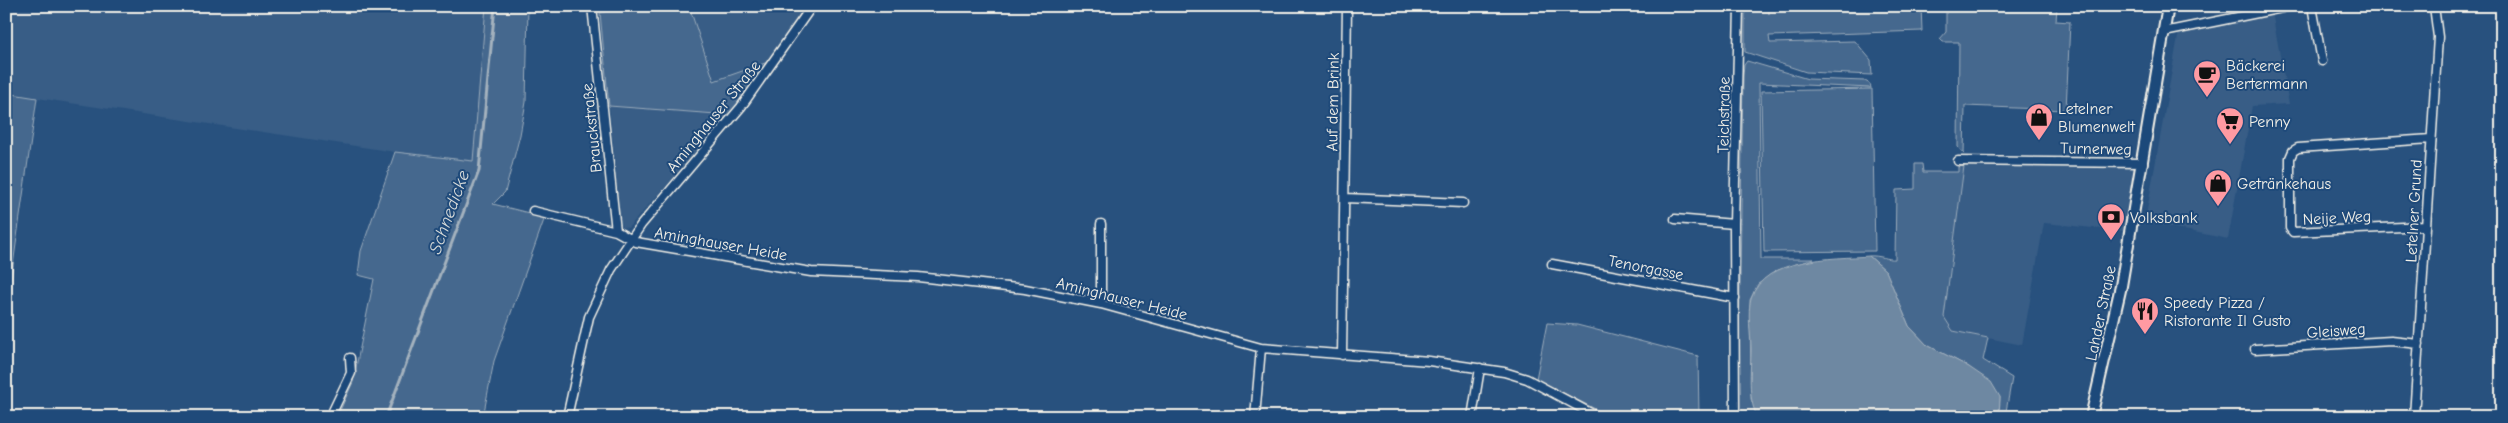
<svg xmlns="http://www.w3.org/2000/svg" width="2508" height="423" font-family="'Comic Neue',sans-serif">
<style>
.built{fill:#375d86}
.green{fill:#45688e;stroke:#9cacbb}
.water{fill:#6e88a2;stroke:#a4b2be}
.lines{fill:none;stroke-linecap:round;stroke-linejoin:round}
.stream{stroke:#a4b2be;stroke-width:3}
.minor-casing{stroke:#f4f1e8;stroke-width:11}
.tertiary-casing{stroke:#f4f1e8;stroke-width:14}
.minor{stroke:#1f4a7a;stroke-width:8}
.tertiary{stroke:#1f4a7a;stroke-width:10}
.labels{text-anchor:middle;stroke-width:4;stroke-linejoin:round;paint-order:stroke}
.poi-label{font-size:16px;fill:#f4f1e8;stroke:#1f4a7a;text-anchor:start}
.street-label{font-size:16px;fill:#f4f1e8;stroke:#1f4a7a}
.water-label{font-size:18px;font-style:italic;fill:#d9dcda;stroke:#1f4a7a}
</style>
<rect width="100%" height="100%" fill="#28517e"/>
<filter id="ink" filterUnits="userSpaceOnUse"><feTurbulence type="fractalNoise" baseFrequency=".02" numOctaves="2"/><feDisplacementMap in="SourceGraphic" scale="10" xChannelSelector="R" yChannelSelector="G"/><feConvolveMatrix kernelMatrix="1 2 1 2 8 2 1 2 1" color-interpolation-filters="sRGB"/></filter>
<g filter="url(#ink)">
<path class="built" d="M6,6H486L473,162L395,152L37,98L6,314Z
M689,6H806L768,62L714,81Z
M2272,12L2289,104L2252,106L2228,239L2145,222L2179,31Z
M609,106L730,115L628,228L622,227L620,216Z
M1964,166L2135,167L2123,231L2044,223L2022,345L1953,331L1944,317Z"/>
<path class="green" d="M486,6H528L526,102L520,135L505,192L493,204L545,217L494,361L483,417H337L353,382L374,279L358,275L361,251L395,152L473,161Z
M624,6H671L672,11L689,6L714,81L768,62L730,115L609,106L600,13Z
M1745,6H1768L1769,14V6H1921L1922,31L1769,36L1770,43L1855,41L1871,60L1872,75L1806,72L1745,52Z
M1946,6H2057L2056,21L2070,22L2066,110L1965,106L1964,154L1958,147L1959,42H1943L1940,39L1946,32Z
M1747,61L1808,79L1865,81L1870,84L1871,88L1759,83L1761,259H1814L1778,270L1758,284L1750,300L1751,399L1758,417H1738L1743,76L1744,65Z
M1872,89L1875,251L1764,252L1761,91Z
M6,93L37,98L6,314Z
M1915,164H1922L1923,172H1958V167L1964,166L1944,317L1953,331L1988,338L1983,360L2012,378L2005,417H1999L2000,397L1969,367L1927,345L1909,326L1886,271L1869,256C1880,255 1888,260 1895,259L1896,190L1915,189Z
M1547,323L1577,325L1698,356L1699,417H1611L1536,379Z"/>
<path class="water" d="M1869,256L1886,271L1909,326L1927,345L1969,367L1991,382L2000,397L1999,417L1757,416C1747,397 1751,370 1751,349C1751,334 1747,313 1751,299C1764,256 1834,259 1869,256Z"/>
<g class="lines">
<path class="stream" d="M386,417L479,171L495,6"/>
<g class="minor-casing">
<path id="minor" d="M592,6L616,231L636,242L811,272L918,277L1025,289L1101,304L1261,348L1429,361L1504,372L1527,379L1598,417
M2312,6L2322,61
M2164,32L2292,6
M1958,161L2143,163
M1345,198L1463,203
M533,211L616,231
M1675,219L1734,224
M2425,226L2293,232L2290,228V158L2293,151L2298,148L2431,139
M1552,264L1735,298
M1101,304V224
M2255,349L2391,341L2419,344
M1342,355L1347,6
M330,417L351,373L350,358
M567,417L589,317L611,270L641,225L741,107L812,6
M1255,417L1261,348
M1472,417L1480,368
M1735,417L1734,224L1739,6
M2414,417L2438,37L2434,6"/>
</g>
<g class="tertiary-casing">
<path id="tertiary" d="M2091,417L2121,286L2168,6"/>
</g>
<use href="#minor" class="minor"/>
<use href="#tertiary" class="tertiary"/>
</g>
</g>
<defs>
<g id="cafe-pin" transform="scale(1.4375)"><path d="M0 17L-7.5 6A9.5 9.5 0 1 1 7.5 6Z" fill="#ff9aa2" stroke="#1f4a7a"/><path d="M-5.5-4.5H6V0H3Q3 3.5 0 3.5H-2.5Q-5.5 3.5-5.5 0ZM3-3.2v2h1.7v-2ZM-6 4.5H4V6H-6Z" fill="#111"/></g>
<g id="shop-pin" transform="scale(1.4375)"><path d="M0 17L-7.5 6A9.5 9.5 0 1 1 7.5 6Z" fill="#ff9aa2" stroke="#1f4a7a"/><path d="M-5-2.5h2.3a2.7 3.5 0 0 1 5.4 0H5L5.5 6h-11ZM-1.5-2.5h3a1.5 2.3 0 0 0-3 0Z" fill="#111"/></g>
<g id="supermarket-pin" transform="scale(1.4375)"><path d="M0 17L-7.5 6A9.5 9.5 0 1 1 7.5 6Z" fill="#ff9aa2" stroke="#1f4a7a"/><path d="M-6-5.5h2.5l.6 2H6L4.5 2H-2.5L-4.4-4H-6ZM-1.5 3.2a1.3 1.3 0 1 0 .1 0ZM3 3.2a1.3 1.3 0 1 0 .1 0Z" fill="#111"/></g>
<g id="bank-pin" transform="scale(1.4375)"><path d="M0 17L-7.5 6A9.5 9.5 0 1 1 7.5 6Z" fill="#ff9aa2" stroke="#1f4a7a"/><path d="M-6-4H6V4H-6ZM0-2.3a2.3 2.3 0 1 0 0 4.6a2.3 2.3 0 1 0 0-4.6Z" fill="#111"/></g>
<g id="restaurant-pin" transform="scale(1.4375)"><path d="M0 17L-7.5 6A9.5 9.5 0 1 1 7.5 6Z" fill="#ff9aa2" stroke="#1f4a7a"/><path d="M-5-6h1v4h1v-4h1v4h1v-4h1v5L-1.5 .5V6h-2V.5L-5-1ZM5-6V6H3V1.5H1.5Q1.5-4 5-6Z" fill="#111"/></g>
</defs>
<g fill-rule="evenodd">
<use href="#cafe-pin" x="2207" y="74"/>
<use href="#shop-pin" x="2039" y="117"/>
<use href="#supermarket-pin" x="2230" y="121"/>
<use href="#shop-pin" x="2218" y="183"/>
<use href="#bank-pin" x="2111" y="217"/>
<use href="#restaurant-pin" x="2145" y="311"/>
</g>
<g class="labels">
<g class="poi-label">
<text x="2226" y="71">Bäckerei<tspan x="2226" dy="18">Bertermann</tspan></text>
<text x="2058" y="114">Letelner<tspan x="2058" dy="18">Blumenwelt</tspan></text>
<text x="2249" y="127">Penny</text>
<text x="2237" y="189">Getränkehaus</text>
<text x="2130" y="223">Volksbank</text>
<text x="2164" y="308">Speedy Pizza /<tspan x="2164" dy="18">Ristorante Il Gusto</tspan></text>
</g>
<g class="street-label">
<text transform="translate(1332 102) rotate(-89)" y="6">Auf dem Brink</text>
<text transform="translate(1723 115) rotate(-89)" y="6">Teichstraße</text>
<text transform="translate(713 116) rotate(-51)" y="6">Aminghauser Straße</text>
<text transform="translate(591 128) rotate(-96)" y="6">Brauckstraße</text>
<text transform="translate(2096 148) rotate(1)" y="6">Turnerweg</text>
<text transform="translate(2413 211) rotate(-87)" y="6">Letelner Grund</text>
<text transform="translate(2337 217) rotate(-3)" y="6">Neije Weg</text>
<text transform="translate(721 243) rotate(10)" y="6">Aminghauser Heide</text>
<text transform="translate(1646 267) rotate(11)" y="6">Tenorgasse</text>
<text transform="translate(1122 298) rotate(14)" y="6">Aminghauser Heide</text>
<text transform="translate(2100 313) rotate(-78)" y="6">Lahder Straße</text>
<text transform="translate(2336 330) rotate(-4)" y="6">Gleisweg</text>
</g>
<g class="water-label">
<text transform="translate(449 212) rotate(-70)" y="6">Schnedicke</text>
</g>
</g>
<rect width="2508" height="423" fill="none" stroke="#1f4a7a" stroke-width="25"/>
<rect x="12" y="12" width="2483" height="398" fill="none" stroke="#f4f1e8" stroke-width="2" filter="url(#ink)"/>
</svg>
